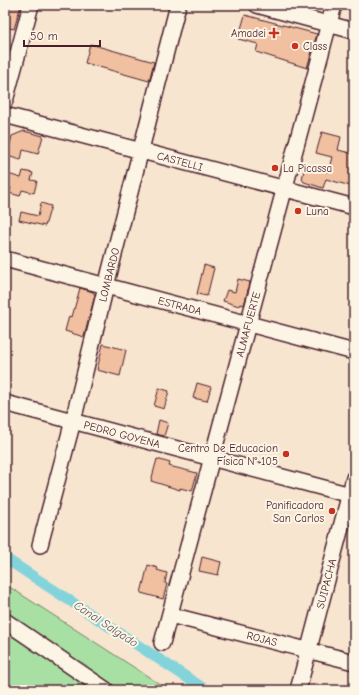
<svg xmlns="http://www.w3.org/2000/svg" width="359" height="695" font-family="'Comic Neue',sans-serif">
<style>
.green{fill:#a8e0a4;stroke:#798068}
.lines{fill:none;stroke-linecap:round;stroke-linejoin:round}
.canal{stroke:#83d4da;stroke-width:11}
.building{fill:#f0c0a0;stroke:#4a1f2b}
.minor-casing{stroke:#4a1f2b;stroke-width:18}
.minor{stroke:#fcf5e5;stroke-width:15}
.poi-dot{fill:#c8321e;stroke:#fcf5e5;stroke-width:1.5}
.labels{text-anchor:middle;stroke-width:4;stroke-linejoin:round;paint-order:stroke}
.poi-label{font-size:11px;fill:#4a1f2b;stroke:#fcf5e5;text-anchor:end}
.street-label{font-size:11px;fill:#4a1f2b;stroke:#fcf5e5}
.water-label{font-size:12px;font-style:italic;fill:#5b5560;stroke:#fcf5e5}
</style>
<rect width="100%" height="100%" fill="#f8e5d0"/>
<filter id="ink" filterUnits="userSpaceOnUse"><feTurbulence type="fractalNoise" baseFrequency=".025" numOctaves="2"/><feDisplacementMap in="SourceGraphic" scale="8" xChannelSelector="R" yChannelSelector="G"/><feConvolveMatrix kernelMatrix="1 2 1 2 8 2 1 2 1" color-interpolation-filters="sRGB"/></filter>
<g filter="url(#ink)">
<path class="green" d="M5,584L169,690H5Z"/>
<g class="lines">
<path class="canal" d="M5,558L206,690"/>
</g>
<path class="building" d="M5,5H21L14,29L5,27Z
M245,15L317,34L307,68L256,52L258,44L238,39Z
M90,44L154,62L149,81L85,63Z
M24,131L43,136L38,154L23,150L21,160L7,156L12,136Z
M322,132L341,137L338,150L354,154V187L326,179L323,188L304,182L302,179L305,166L328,172L332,157L316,153Z
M23,171L33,173L31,180L37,181L34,193L22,190L20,196L9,193L11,188L5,187V173L21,178Z
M41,203L51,206L45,226L19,220L21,212L38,216Z
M204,265L214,268L207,296L197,294Z
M238,279L250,282L244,305L240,304L239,306L223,301L227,290L235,292Z
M80,288L93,292L95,295L84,337L65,331L69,316L72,317Z
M103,344L126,350L120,376L97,370Z
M197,383L211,387L207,401L193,398Z
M159,388L169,391L164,409L154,406Z
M159,420L168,423L164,436L156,434Z
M157,459L170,463L169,466L197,473L192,491L180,488V490L151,481Z
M202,557L221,562L218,575L199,571Z
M148,565L158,568L157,570L167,573L165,583L167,584L163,599L141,593Z"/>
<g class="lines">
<g class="minor-casing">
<g id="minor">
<path d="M257,5L354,31"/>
<path d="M5,101L31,5"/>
<path id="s1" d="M5,115L354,207"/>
<path id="s2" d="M5,259L354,352"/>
<path id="s3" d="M5,403L354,496"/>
<path id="s4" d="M40,545L73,421L106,286L178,5"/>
<path id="s5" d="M170,615L354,662"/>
<path d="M5,621L106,690"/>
<path id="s6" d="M162,643L334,5"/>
<path id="s7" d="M298,690L354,478"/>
</g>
</g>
<use href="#minor" class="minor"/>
</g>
</g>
<g class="poi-dot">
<path d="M272 27h4v4h4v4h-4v4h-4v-4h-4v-4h4z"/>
<circle cx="295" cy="46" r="4"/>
<circle cx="275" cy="168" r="4"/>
<circle cx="298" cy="211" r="4"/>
<circle cx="286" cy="454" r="4"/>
<circle cx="332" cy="511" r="4"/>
</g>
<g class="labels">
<g class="poi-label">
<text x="266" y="37">Amadei</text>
<text x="303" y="50" text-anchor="start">Class</text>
<text x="283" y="172" text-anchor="start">La Picassa</text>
<text x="306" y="215" text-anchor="start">Luna</text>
<text x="278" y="452">Centro De Educacion<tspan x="278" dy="13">Física N° 105</tspan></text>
<text x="324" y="509">Panificadora<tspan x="324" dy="13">San Carlos</tspan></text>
</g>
<g class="street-label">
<text dy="4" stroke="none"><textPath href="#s1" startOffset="181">CASTELLI</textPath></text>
<text dy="4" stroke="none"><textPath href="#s4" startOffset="279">LOMBARDO</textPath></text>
<text dy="4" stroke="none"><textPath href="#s2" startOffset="181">ESTRADA</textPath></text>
<text dy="4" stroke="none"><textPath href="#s6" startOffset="330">ALMAFUERTE</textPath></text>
<text dy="4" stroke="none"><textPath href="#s3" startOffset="121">PEDRO GOYENA</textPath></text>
<text dy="4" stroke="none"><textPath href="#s7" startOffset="110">SUIPACHA</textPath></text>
<text dy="4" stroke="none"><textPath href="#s5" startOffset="95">ROJAS</textPath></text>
</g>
<g class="water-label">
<text transform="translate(106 624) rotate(33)" y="4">Canal Salgado</text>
</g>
</g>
<rect width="359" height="695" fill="none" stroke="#fcf5e5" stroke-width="20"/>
<rect x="10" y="10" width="339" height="675" fill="none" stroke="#4a1f2b" stroke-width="1.5" filter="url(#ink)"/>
<path d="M24 40v6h76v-6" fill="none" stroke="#4a1f2b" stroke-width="2"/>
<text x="30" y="40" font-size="12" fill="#4a1f2b" stroke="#fcf5e5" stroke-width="3" paint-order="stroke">50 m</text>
</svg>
